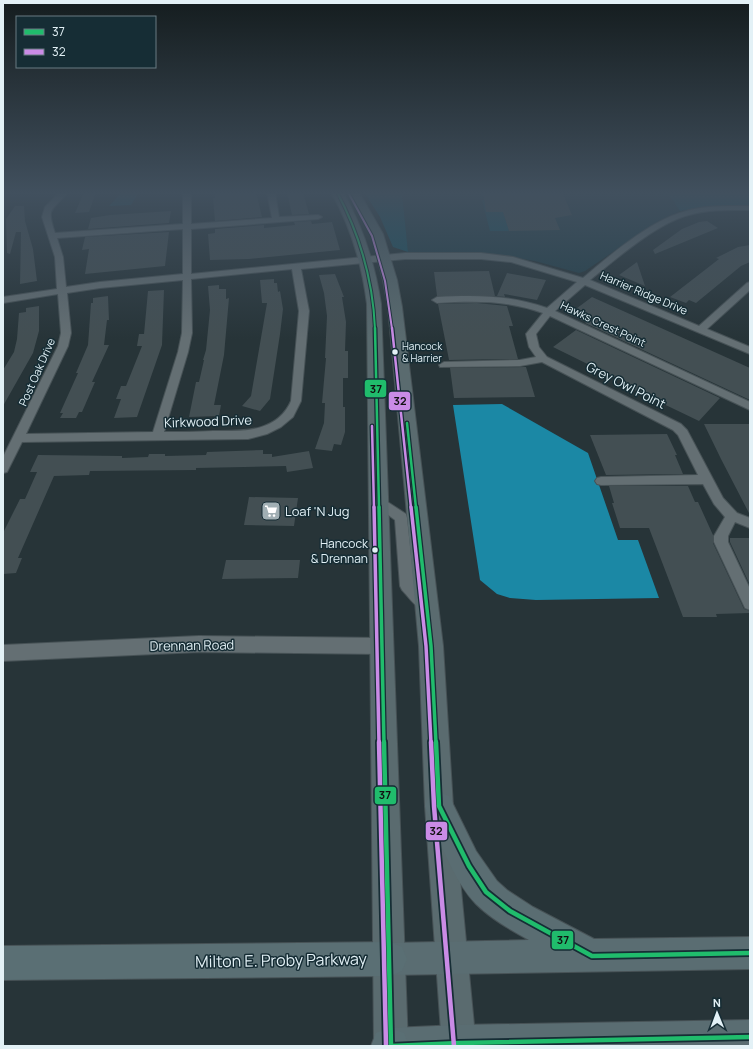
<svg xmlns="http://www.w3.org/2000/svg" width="753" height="1049" font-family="Manrope,sans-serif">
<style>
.built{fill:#23404a}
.green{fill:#185262}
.water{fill:#1b88a5}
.building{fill:#434f53}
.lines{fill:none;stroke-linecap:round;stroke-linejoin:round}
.minor-casing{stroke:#475256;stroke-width:2}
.tertiary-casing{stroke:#475256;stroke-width:2}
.primary-casing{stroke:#475256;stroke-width:2}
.trunk-casing{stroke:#475256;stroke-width:2}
.motorway-casing{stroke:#475256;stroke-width:2}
.minor{fill:#646f73;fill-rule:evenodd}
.tertiary{fill:#646f73;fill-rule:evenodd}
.primary{fill:#5a6b6f;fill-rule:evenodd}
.trunk{fill:#5a6d72;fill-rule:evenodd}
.motorway{fill:#5a6f74;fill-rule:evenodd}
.bus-1-far3-casing{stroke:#162d35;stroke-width:4}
.bus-1-far2-casing{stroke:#162d35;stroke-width:5}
.bus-1-far1-casing{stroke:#162d35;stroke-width:6}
.bus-1-casing{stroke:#162d35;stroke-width:8}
.bus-2-far3-casing{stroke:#162d35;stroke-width:4}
.bus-2-far2-casing{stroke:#162d35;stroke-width:5}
.bus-2-far1-casing{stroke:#162d35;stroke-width:6}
.bus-2-casing{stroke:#162d35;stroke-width:8}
.bus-1-far3{stroke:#20bc6c;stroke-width:2}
.bus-1-far2{stroke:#20bc6c;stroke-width:2.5}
.bus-1-far1{stroke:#20bc6c;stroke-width:3.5}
.bus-1{stroke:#20bc6c;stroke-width:4.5}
.bus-2-far3{stroke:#ca8be6;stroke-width:2}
.bus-2-far2{stroke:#ca8be6;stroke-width:2.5}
.bus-2-far1{stroke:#ca8be6;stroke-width:3.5}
.bus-2{stroke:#ca8be6;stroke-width:4.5}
.bus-dot{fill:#e3f1f6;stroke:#162d35;stroke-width:1.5}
.labels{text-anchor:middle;stroke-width:3;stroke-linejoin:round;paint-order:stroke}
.far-bus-label{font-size:10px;fill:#e3f1f6;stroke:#162d35;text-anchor:start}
.far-street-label{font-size:11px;fill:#e3f1f6;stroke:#162d35}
.bus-label{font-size:12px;fill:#e3f1f6;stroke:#162d35;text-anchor:end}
.street-label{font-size:13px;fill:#e3f1f6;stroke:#162d35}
.poi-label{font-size:13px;fill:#e3f1f6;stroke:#162d35;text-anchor:start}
.near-street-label{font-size:16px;fill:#e3f1f6;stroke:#162d35}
.line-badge{stroke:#162d35;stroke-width:1.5}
.pale-badge-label{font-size:11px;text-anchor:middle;font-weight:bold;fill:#111}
</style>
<rect width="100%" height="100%" fill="#273438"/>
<path class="built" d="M402,192H667L680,211L660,220L585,271L579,273L535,261L511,257L408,254Z"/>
<path class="green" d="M122,192H139L131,205L109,206Z
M364,192H402L408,252L393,247L380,217Z
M667,192H750V205L712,206L680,211Z
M482,200H497L503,211L509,231H490Z"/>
<path class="water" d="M502,404L588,453L618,540H638L659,598L536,600L510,598L497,594L480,580L453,405Z"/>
<path class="building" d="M84,192H96L89,212L75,213Z
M230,192H256L262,217L215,221L213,198H215V193Z
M287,192H303L309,214L292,215Z
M483,192H562L572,215L555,218L560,230L509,231L503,212H486Z
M15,206H24L25,221L33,249L37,281L20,284L21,232H16L10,254L7,253L6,219Z
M171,211L169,223L88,229L91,218L110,215Z
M311,221L312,224L332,222L340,250L249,259L210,260L208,234L215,233V229L264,225V228L295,225L294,222Z
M707,221L718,228L655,254L653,250L682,229L699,222Z
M169,232L165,266L85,274L89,249L82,250L85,237Z
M750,245V262L741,266L696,303L689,300L686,303L670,297L719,259L716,258L738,247Z
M637,262L645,286L619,275Z
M489,271L495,296H437L434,272Z
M507,273L546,280L537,300L504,294L505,297L497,296Z
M335,274L344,297H342L346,322L345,351H348V378H343V407H345V432L341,445L334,444L332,451L315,449L324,423L325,403H322L326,358H325L327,316L324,293L319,275Z
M274,279V283H277L278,292L280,291L283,309L280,334L270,399L260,411L242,406L251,396L267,303H262L260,280Z
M219,285V289H226V299L229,298L224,355L214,405H221L219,416L189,417L196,382H199L204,360H203L206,350L210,310L208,286Z
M164,290L162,345L137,417L114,418L121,399H116L121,386H126L142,346H137L139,334H144L148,291Z
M108,296L109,320H107L104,345H109L92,382H95L82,412H79L76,418H60L63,413H60L78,373H76L88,345L91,303H93V298Z
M592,297L750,368V400L585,323L586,322L569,314Z
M477,303L507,306L513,326H509L518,359L449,360L438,304Z
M39,306V331L33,353L3,406V370L14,352L17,339L19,313L26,312V308Z
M576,330L720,398L699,421L624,385L626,383L553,347Z
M526,367L535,397L454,398L450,368Z
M704,424H750V515L721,459Z
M667,434L677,455H675L683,474L606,475L590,435Z
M263,450V454H272V457L309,451L313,468L287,472L286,466L196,468V470L90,471L89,475L54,476L18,558H22L16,573L3,574V533L20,499H25L37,472H30L38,455L122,456V458L148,457L149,454H165V456L206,455L207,452Z
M609,486H688L695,502H698L713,535V543L744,609L750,611V613L716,614L717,617H683L649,528H620L612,503H614Z
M249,497L298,498L294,526L244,525Z
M730,538H750V585L730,542Z
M226,560H300L298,578L222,579Z"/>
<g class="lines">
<g class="minor-casing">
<path id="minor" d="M60,192H68C52,212 46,206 55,233L183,224V192H191V224L272,218L267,192H275L279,217L318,215L322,217L318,219L191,229V274L405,253H481L513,257L583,278C609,256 650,221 683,212C704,205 727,206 750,206V210C730,210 709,209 689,215C657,223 616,259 590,280L699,326L747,283L750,282V290L707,329L750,347V354L585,285L555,311L750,402V410L550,316L536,334L539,347L547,357L681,424L687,430L723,498L737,513L750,518V528L735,522L728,536V542L750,589V610L745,608L714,542V536L725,517L714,504L703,484L601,485L597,484L595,481L597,478L601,477L698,475L678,435L673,430L542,362L520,366L440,367L439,365L444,362L520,360L536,357L529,347L526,334L543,313C506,300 475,301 437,303L432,300L437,297C477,295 509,295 547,308L577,282L511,262L481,259H405L301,269L309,311L301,401L293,417L281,427L267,434L248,439L22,442L7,472L3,473V457L58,346L61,333L58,294L3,303V297L57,289L55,257L42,217L45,207ZM183,229V274L100,282L66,287L63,257L57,238ZM292,269L299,311L291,401C277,433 242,431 213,431C197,432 181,432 164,432L188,352L192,333L191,279ZM183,280L182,333L178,352L153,432L26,434L68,346L71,333L67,293L100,288Z
M379,497L383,499L406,514L407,518L414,584L432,602L434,606L432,610C420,615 410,598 402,590L400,586L395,520L375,505L373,502L375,499Z"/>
</g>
<g class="tertiary-casing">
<path id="tertiary" d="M199,636L381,638L388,640L390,646L388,652L381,654L199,652L3,661V645Z"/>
</g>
<g class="primary-casing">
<path id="primary" d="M331,192H343C363,227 375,264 381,304L408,1046H374L367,304C362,264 351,227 331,192Z
M347,192H359L383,234L397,280L402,307L443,646L453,806L476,1046H442L425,806L419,646L388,307L383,280L371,234Z"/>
</g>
<g class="trunk-casing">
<path id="trunk" d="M439,792L449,796L476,851L497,881L507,890L533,907L594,939L750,937V969L390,975L378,971L374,959L378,947L390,943L529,940C511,930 491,919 476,904C454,882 437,835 425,806L429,796Z
M750,1020V1046H373L379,1034L391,1028L459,1025Z"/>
</g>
<g class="motorway-casing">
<path id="motorway" d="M390,942L402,947L407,959L402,971L390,976L3,980V946Z
M389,1028L404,1033L409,1046H371L376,1033Z"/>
</g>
<use href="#minor" class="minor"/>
<use href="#tertiary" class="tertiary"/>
<use href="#primary" class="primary"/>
<use href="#trunk" class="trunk"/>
<use href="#motorway" class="motorway"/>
<g class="bus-1-far3-casing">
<path id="bus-1-far3" d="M337,192C360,235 373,280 375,329"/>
</g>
<g class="bus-1-far2-casing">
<path id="bus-1-far2" d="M375,328L379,508
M407,423L416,508"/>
</g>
<g class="bus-1-far1-casing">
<path id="bus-1-far1" d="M379,507L384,743
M416,507L431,646L436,743"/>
</g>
<g class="bus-1-casing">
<path id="bus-1" d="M384,742L391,1046L459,1043L750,1037
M436,742L439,806L469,866L486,892L510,911L592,956L750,953"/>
</g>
<g class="bus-2-far3-casing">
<path id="bus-2-far3" d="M349,194L372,236L385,281L392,329"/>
</g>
<g class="bus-2-far2-casing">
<path id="bus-2-far2" d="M392,328L411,508
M372,426L374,508"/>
</g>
<g class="bus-2-far1-casing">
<path id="bus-2-far1" d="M374,507L379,743
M411,507L426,646L431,743"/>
</g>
<g class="bus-2-casing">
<path id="bus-2" d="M379,742L386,1046
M431,742L434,806L454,1046"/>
</g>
<use href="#bus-1-far3" class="bus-1-far3"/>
<use href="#bus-1-far2" class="bus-1-far2"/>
<use href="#bus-1-far1" class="bus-1-far1"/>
<use href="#bus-1" class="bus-1"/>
<use href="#bus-2-far3" class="bus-2-far3"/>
<use href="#bus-2-far2" class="bus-2-far2"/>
<use href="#bus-2-far1" class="bus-2-far1"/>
<use href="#bus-2" class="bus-2"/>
</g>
<linearGradient id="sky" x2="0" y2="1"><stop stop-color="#151d1f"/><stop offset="0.57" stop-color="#41505e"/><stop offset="1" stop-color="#41505e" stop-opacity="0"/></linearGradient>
<rect width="753" height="339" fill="url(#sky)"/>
<defs>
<g id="supermarket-square" transform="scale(1)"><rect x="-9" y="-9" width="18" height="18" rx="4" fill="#a1afb4" stroke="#162d35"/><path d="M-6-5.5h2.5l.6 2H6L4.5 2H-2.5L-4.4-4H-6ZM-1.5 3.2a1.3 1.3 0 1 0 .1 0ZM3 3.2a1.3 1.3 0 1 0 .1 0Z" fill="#fff"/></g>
</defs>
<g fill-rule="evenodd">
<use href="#supermarket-square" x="271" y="511"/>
</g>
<g class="bus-dot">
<circle cx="395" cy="352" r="3.5"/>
<circle cx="375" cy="550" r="3.5"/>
</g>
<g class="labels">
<g class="far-bus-label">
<text x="402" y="350">Hancock<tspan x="402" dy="12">&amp; Harrier</tspan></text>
</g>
<g class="far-street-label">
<text transform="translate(644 293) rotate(23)" y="4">Harrier Ridge Drive</text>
<text transform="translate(603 324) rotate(25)" y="4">Hawks Crest Point</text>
<text transform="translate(37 372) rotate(-66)" y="4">Post Oak Drive</text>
</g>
<g class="bus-label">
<text x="368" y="548">Hancock<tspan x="368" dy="15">&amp; Drennan</tspan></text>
</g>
<g class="street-label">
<text transform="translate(626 385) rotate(27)" y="5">Grey Owl Point</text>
<text transform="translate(208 421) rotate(-2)" y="5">Kirkwood Drive</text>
<text transform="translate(192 645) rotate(-1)" y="5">Drennan Road</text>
</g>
<g class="poi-label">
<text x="285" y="516">Loaf 'N Jug</text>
</g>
<g class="near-street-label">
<text transform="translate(281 960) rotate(-1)" y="6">Milton E. Proby Parkway</text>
</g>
</g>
<g class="line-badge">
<rect x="364" y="379" width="23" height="19" rx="4" fill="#20bc6c"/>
<rect x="388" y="391" width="23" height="20" rx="4" fill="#ca8be6"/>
<rect x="374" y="786" width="23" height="19" rx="4" fill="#20bc6c"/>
<rect x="425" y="821" width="23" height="20" rx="4" fill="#ca8be6"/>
<rect x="551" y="930" width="23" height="20" rx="4" fill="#20bc6c"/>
</g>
<g class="pale-badge-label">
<text x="376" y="393">37</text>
<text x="400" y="405">32</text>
<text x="385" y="799">37</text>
<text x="436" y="835">32</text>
<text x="563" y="944">37</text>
</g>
<rect width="753" height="1049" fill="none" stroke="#e3f1f6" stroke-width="8"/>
<rect x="16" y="16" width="140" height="52" fill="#162d35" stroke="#687b82"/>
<rect x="24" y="29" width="20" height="6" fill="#20bc6c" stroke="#687b82"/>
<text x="52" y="36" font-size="12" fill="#e3f1f6">37</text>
<rect x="24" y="49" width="20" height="6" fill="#ca8be6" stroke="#687b82"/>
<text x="52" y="56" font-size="12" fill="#e3f1f6">32</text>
<g transform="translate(717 1013) rotate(359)" stroke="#162d35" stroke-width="3" paint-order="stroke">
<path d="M0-3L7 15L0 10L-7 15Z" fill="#e3f1f6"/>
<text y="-6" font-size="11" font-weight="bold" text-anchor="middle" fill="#e3f1f6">N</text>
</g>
</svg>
